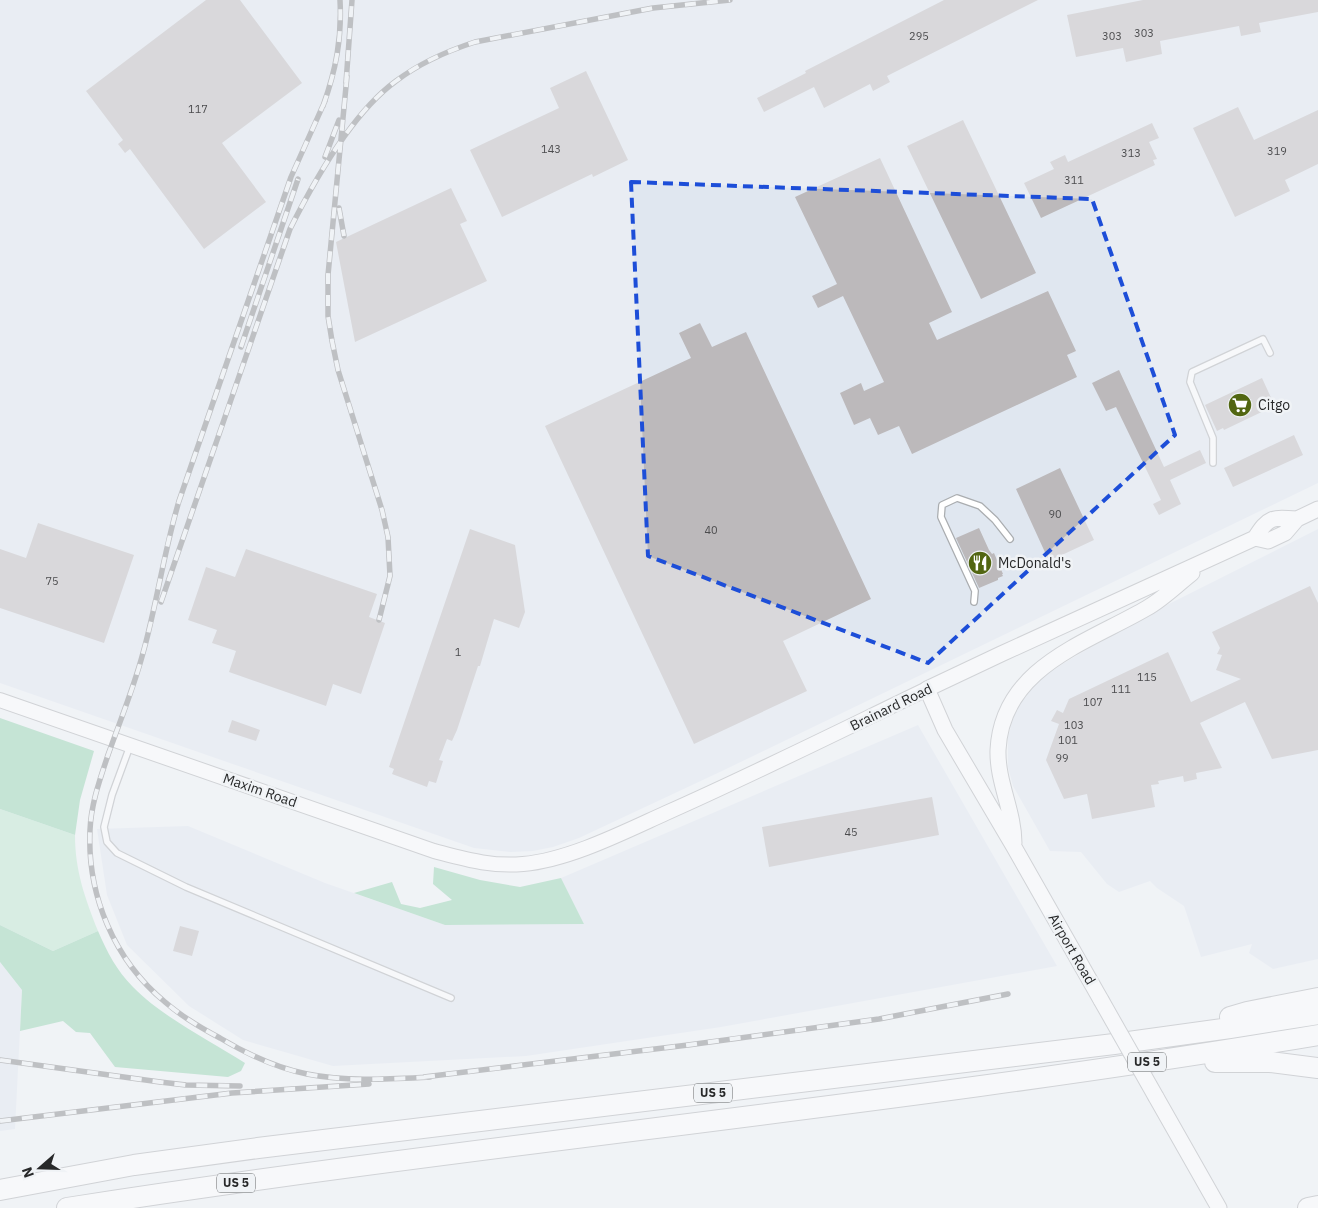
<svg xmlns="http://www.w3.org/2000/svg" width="1318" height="1208" font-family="'IBM Plex Sans',sans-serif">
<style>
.built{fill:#e0e7f0}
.green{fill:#bae7cd}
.forest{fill:#90d2ae}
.building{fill:#bcb9bb}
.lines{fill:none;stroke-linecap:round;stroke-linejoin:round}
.service-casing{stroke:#aaadb0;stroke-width:8}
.tertiary-casing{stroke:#aaadb0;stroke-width:16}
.secondary-casing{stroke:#aaadb0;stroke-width:17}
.motorway-casing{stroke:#aaadb0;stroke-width:22}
.service{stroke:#fff;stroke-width:5.5}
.tertiary{stroke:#fff;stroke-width:14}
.secondary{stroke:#fff;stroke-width:15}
.motorway{stroke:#fff;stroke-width:20}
.rail-casing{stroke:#828486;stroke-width:5.5}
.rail{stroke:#f0f3f6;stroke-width:4;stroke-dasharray:11;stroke-linecap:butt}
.secondary-bridge-casing{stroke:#aaadb0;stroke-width:17;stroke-linecap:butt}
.secondary-bridge{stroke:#fff;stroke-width:15}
.marked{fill:none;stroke:#1d4ed8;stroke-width:4;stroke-dasharray:10 6;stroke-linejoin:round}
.labels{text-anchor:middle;stroke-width:5;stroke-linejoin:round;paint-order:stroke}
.number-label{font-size:11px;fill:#4c4c4e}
.shield{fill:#f0f3f6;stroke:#636566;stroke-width:1}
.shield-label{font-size:12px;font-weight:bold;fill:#272829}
.poi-label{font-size:14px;fill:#272829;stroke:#f0f3f6;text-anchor:start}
.street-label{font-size:14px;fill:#272829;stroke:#f0f3f6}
</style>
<rect width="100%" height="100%" fill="#f0f3f6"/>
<path class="built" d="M0,0H1318V483L722,771L579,838L553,847L533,851L511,852L474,848L0,683Z
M1318,529V959L1273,969L1249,953L1252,944L1201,957L1184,906L1157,888L1150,881L1119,892L1107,884L1081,852L1050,851L1013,786L1008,767V737L1017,705L1037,681L1064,663L1139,619Z
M918,725L1057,966L721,1027L526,1056L333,1066L243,1040L189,1006L127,945L107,895L97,829L188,826L325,883L445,925L584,924L561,878Z
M0,962L22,990L15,1129L0,1131Z"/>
<path class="green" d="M0,809L75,835C75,871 85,898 98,931L53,951L0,925Z"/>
<path class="forest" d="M0,718L94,751L80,800L75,835L0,809Z
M434,867L480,880L520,887L561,878L584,924L445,925L354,893L392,882L401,904L420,908L452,900L433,884Z
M0,925L53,951L98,931C107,952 117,971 133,987C161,1016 210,1041 245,1063L241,1071L228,1077L115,1067L90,1033L76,1032L63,1021L20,1031L22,990L0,962Z"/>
<path class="building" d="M206,0H240L302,83L222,143L266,202L204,249L130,149L125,153L118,144L123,140L86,91Z
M944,0H1038L887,76L890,82L873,91L870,84L824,108L814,87L764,112L757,98L806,73L805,71Z
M1143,0H1318V12L1259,23L1261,32L1241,36L1239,26L1160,41L1162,54L1126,62L1123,48L1076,57L1067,15Z
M586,71L628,160L593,177L592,174L502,217L470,150L559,108L550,88Z
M1238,107L1254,140L1318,110V164L1285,180L1290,191L1235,217L1193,128Z
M963,120L1036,273L981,299L907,146Z
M1152,123L1159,138L1149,142L1157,159L1153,160L1155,165L1041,218L1024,183L1054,169L1050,162L1065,155L1068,162Z
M880,158L952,312L929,323L937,340L1048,291L1076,351L1067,355L1077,377L912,454L899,426L878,435L870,418L854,425L840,393L861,383L864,391L884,382L843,296L818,308L812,296L837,284L795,197Z
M451,188L467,221L460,224L487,281L355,342L336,242Z
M700,323L712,347L746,332L871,599L783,641L807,691L694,744L545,426L691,358L679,333Z
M1119,370L1164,467L1200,450L1206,463L1170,480L1181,504L1159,515L1153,504L1161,500L1116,407L1106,411L1092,383Z
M1262,378L1274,404L1269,407L1270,408L1224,430L1223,428L1217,431L1205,405Z
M1294,435L1303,455L1233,487L1224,468Z
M1060,468L1094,540L1049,561L1016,489Z
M38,523L134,555L104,643L0,608V549L26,558Z
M979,528L989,550L992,554L994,553L1003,574H1002L1003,576L998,578V580L979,588L956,538Z
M470,529L515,545L525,612L519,628L494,619L480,666H478L457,730L452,741L447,739L439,760L443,761L436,783L429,781L427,787L392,774L394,769L389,767Z
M246,549L377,594L369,617L385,623L361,694L333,684L326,706L229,672L236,651L212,643L217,630L188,620L206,567L235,577Z
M1310,586L1318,603V750L1272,759L1245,702L1200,723L1222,768L1196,773L1197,779L1184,782L1183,776L1158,781L1159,784L1151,785L1155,807L1092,819L1087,794L1064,799L1046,760L1059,724L1051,721L1057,710L1063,713L1069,699L1168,652L1191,702L1241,679L1216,670L1222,655L1217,654L1220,648L1212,632Z
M232,720L260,730L256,741L228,732Z
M932,797L939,835L769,867L762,827Z
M180,926L199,931L192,956L173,951Z"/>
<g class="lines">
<g class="service-casing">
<path id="service" d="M1213,463V438L1190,382L1192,372L1263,339L1270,353
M974,602L975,591L941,517L942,505L957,498L980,506L995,520L1010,539
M130,746L112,795L104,827L107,842L117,853L186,887L451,998"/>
</g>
<g class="tertiary-casing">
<path id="tertiary" d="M0,700L434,851C465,859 491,867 523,864C569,860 624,832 666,813C754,774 840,731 927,689"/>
</g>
<g class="secondary-casing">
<path id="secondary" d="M1255,538L1268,541L1285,533L1297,519L1318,509
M1014,843C1014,811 997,782 998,750C1002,667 1087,643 1147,608C1163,599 1178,584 1192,573
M1101,1000L1014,847L945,730L927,689L1001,654L1255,538C1268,517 1272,517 1297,519
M1156,1097L1219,1208"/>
</g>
<g class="motorway-casing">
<path id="motorway" d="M1230,1017L1247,1012L1318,998
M1215,1062H1270L1318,1068
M0,1190L134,1165L258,1148L1114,1044L1230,1028L1318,1014
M67,1208C483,1143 903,1105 1318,1035
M1308,1208L1318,1206"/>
</g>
<use href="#service" class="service"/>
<use href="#tertiary" class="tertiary"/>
<use href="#secondary" class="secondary"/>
<use href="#motorway" class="motorway"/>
<g class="rail-casing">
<path id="rail" d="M347,76L328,275V316L332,341L338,370L382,510L388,537L390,576L379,620
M346,83L352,0
M325,101L291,177L179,501C164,551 157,603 143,653C134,687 120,721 108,755C100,779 91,804 90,830C87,895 114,960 165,1002C181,1016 201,1028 220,1038C247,1054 276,1068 307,1074C347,1082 390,1079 430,1077
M323,106C336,70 342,38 340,0
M325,157L339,120
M339,208L344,236
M241,347L298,179
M161,602L290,229C314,181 352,113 396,81C420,63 447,51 475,42L653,8L730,0
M0,1060L160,1082L186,1085L240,1086
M424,1077L688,1045L879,1019L1008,994
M0,1121L232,1093L369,1084"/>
</g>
<use href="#rail" class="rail"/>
<g class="secondary-bridge-casing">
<path id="secondary-bridge" d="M1101,1000L1156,1097"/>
</g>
<use href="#secondary-bridge" class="secondary-bridge"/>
</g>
<path d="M0 0H1318V1208H0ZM631,182L1092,199L1175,435L928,663L648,556Z" fill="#f0f3f6" fill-opacity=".55" fill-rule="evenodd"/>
<path class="marked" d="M631,182L1092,199L1175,435L928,663L648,556Z"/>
<defs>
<g id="supermarket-disc" transform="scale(1.25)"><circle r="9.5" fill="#526611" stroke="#f0f3f6"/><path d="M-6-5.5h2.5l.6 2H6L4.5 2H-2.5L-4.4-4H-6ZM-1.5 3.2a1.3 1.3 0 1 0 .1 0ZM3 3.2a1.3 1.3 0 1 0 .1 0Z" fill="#fff"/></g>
<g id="restaurant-disc" transform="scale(1.25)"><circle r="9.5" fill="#526611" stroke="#f0f3f6"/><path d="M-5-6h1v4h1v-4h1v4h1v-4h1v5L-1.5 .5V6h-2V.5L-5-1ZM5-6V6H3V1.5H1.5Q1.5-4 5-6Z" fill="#fff"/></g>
</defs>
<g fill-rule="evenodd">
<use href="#supermarket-disc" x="1240" y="405"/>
<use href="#restaurant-disc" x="980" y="563"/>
</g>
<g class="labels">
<g class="number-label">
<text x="1144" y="37">303</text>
<text x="919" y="40">295</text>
<text x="1112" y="40">303</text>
<text x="198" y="113">117</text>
<text x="551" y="153">143</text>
<text x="1277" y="155">319</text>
<text x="1131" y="157">313</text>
<text x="1074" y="184">311</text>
<text x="1055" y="518">90</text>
<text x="711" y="534">40</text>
<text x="52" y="585">75</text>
<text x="458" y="656">1</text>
<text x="1147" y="681">115</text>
<text x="1121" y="693">111</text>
<text x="1093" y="706">107</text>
<text x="1074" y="729">103</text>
<text x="1068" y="744">101</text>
<text x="1062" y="762">99</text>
<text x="851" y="836">45</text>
</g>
<g class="shield">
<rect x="1128" y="1052.5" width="38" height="19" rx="4"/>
<rect x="694" y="1083.5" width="38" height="19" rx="4"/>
<rect x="217" y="1173.5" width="38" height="19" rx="4"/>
</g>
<g class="shield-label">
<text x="1147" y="1066">US 5</text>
<text x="713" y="1097">US 5</text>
<text x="236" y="1187">US 5</text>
</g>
<g class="poi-label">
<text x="1258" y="410">Citgo</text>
<text x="998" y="568">McDonald's</text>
</g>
<g class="street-label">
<text transform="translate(891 707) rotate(-26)" y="5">Brainard Road</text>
<text transform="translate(260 790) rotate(19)" y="5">Maxim Road</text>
<text transform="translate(1072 949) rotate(60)" y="5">Airport Road</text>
</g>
</g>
<g transform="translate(40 1168) rotate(250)" stroke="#f0f3f6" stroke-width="4" paint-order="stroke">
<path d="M0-4L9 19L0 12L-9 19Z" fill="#272829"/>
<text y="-8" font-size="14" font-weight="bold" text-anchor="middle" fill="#272829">N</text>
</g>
</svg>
